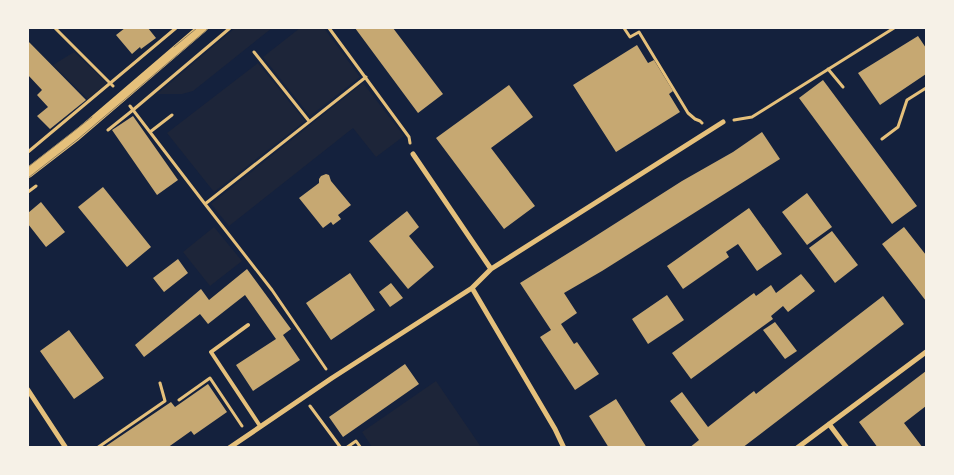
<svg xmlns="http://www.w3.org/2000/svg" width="954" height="475" font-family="'Space Grotesk',sans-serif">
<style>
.green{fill:#1d2539}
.building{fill:#c6a872}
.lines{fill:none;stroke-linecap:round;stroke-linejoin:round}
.path{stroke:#e5c07b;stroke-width:3}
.service{stroke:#e5c07b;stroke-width:4}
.minor{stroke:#e5c07b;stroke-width:5}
.secondary{stroke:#e5c07b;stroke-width:10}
.tram{stroke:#918062;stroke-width:1}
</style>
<rect width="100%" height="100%" fill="#14213d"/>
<path class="green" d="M235,28H272L193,91L182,94H157Z
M300,28H324L360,77L310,116L263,57Z
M74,52L107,83L88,99L53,65Z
M258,63L305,121L214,192L167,133Z
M363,83L404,136L376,157L353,128L229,226L211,204Z
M214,227L242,261L210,286L183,252Z
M436,381L481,447H372L362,432Z"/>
<path class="building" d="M125,28H148L156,38L141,49L140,47L132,54L116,35Z
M355,28H393L443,94L418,113Z
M918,36L926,48V74L880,105L858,73Z
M28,41L86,100L50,129L37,116L48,107L37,95L42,90L28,75Z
M637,45L648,63L654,60L673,91L669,94L680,112L616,152L573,85Z
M823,80L917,206L892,224L799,98Z
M509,85L533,117L491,148L535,206L504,229L436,138Z
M133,116L178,180L157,195L112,130Z
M762,132L780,159L602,271L564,293L577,313L561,324L574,344L577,342L599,374L575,390L540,337L551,330L520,283L583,244L682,181L733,152Z
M326,174L329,175L331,181L351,205L338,215L341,219L333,225L331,222L323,228L299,198L319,183V179L321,176Z
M103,187L151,247L127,267L78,207Z
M807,193L832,227L807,245L782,212Z
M41,202L65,232L46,247L28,224V213Z
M749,208L782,254L757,271L738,244L726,252L729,257L683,289L667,266Z
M407,211L419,227L409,236L434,267L408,289L369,241Z
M904,227L926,255V301L882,244Z
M832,231L858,265L835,283L809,248Z
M178,259L188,273L164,292L153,278Z
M247,269L291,329L283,335L300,360L253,391L236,365L276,339L245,295L208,324L200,314L144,357L135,345L201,289L209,300Z
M350,273L375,310L331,340L306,303Z
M801,274L815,291L788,312L783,306L771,316L773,319L691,379L672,353L754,293L756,296L771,285L776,293Z
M391,283L403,298L390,307L379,292Z
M667,295L684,320L648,344L632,319Z
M883,296L904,324L742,448H689L699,440L670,401L682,392L708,427L754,391L756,394Z
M775,322L797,351L785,359L763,330Z
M69,330L104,378L74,399L40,351Z
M405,364L419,384L343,437L329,417Z
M926,371V406L904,423L923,448H878L859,422Z
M208,384L227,412L194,435L191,431L167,448H107L106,446L171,402L175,407Z
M616,399L647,448H609L589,416Z"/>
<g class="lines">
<path class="path" d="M55,28L113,86
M329,28L409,137L410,143
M624,28L630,37L639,32L688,113L695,119L700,121L702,123
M254,52L309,121
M828,69L843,87
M130,106L205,204L272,290L326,369
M734,120L752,117L894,28
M108,130L133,110L230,28
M150,132L172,115
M882,139L898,127L907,100L926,88
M28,152L176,28
M28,192L36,186
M205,204L366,77
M179,400L210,378L242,426
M310,406L341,448
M97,448L165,401L160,383
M346,448L356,441L361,448"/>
<path class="service" d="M248,325L211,352L260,426"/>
<path class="minor" d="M413,154L491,269
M472,288L555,429L564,448
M28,390L66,448
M829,424L847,448
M229,448L332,378L472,288L491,269L723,122
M797,448L926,352"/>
<path class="secondary" d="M28,173L76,136L202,28"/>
<path class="tram" d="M174,47L197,28
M28,167L92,117
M28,178L78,139L209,28"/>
</g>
<rect width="954" height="475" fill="none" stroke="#f6f1e7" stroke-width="58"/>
</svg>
